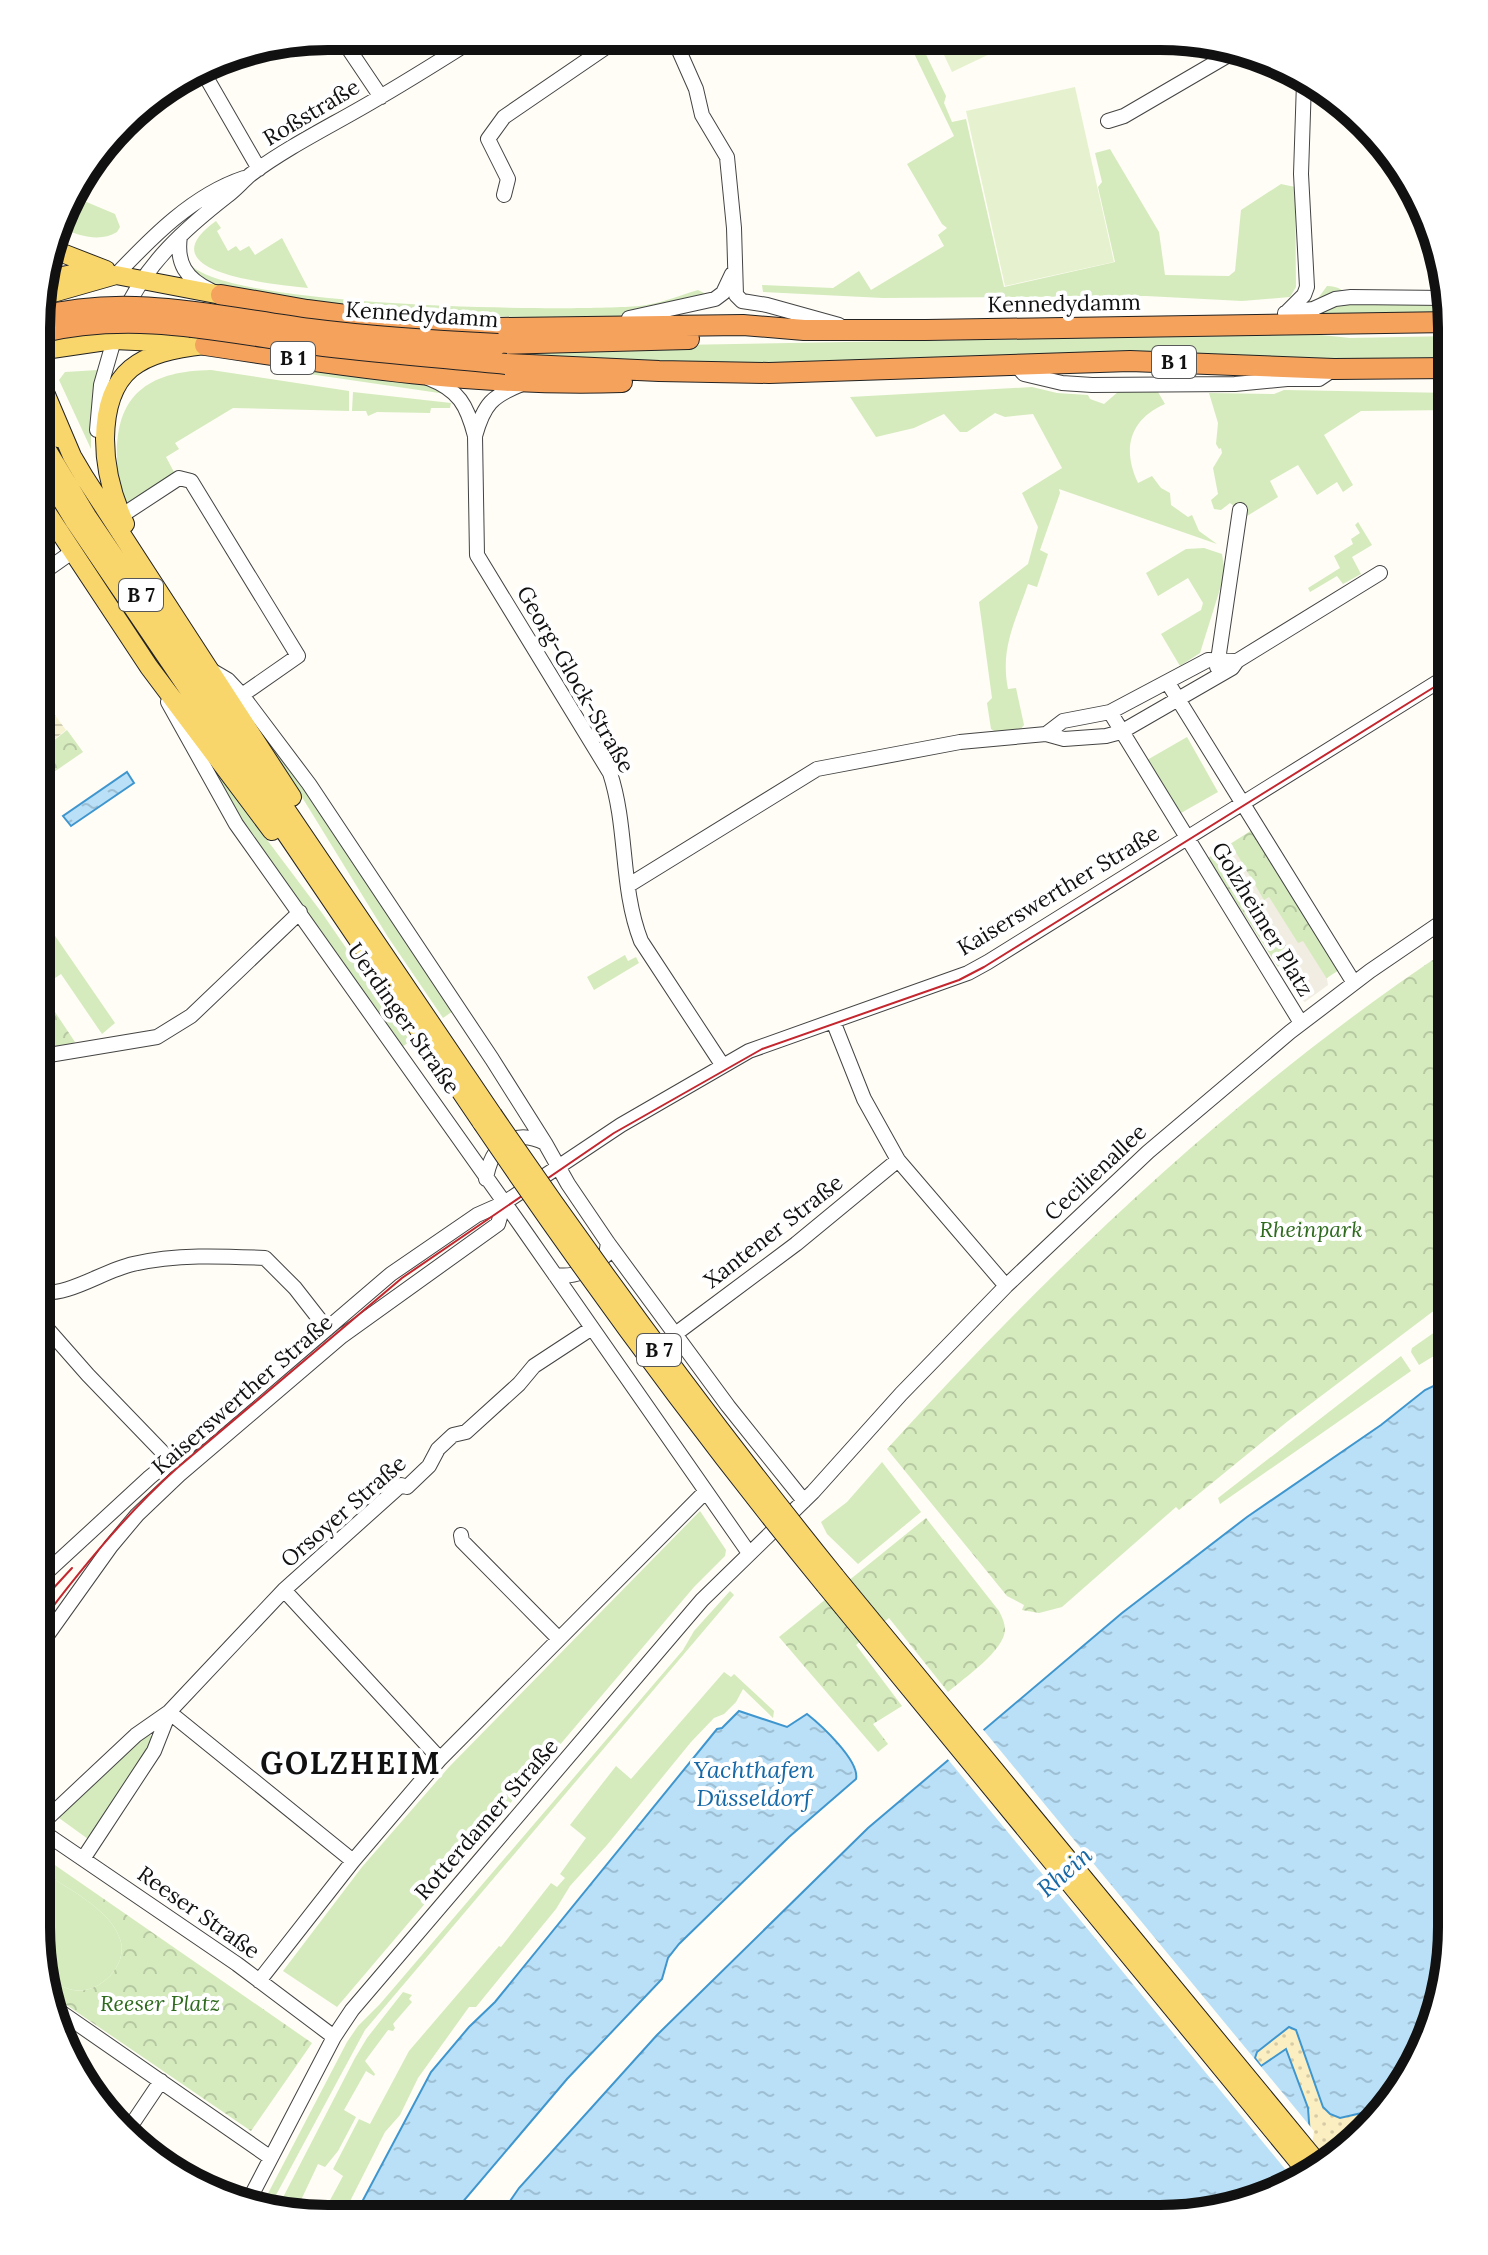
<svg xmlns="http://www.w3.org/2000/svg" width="1488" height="2255" font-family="Lora,serif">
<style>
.farmland{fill:url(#farmland-rules)}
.grass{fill:#d5ebbd}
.sand{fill:url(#sand-dots)}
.park{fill:url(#park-crowns)}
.pitch{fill:#e6f2cf}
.plaza{fill:#f1ede2}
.water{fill:url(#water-ripples);stroke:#3f96cf;stroke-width:2}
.pier{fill:#fffdf5}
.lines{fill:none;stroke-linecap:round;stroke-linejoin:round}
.minor-casing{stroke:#444;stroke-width:16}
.major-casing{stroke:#222;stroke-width:20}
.highway-casing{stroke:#222;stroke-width:22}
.minor{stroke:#fff;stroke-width:14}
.major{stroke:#f9d66b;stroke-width:18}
.highway{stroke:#f5a25d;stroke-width:20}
.tram{stroke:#c4262e;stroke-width:2}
.major-bridge-casing{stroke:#222;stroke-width:20;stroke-linecap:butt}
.highway-bridge-casing{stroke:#222;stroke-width:22;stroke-linecap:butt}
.major-bridge{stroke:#f9d66b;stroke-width:18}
.highway-bridge{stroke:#f5a25d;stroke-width:20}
.labels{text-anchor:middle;stroke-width:8;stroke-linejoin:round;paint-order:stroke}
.shield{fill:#fff;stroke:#585858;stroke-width:2}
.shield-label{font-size:20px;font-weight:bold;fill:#111}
.street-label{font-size:22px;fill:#111;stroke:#fff}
.park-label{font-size:22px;font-style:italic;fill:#2f6b1f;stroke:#fff}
.water-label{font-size:24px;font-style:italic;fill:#1768a6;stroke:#fff}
.district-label{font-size:30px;font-weight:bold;letter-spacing:2px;fill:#111;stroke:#fff}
.rim{fill:none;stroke:#111;stroke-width:10}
</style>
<defs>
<pattern id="farmland-rules" width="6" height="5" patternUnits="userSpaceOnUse" patternTransform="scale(2)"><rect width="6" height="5" fill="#f6f3d4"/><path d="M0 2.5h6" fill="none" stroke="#d2cfb5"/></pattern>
<pattern id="sand-dots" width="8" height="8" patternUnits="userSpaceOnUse" patternTransform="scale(2)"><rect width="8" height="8" fill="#fbeec1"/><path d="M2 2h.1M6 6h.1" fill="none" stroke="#d6cba5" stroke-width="1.8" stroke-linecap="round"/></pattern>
<pattern id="park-crowns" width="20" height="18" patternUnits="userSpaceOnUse" patternTransform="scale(2)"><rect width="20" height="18" fill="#d5ebbd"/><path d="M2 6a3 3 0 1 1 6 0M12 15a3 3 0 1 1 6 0" fill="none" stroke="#b6c8a1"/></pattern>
<pattern id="water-ripples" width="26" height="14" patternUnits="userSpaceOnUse" patternTransform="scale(2)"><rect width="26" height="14" fill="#b9e0f7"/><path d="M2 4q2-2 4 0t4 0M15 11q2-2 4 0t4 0" fill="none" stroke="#9ebfd3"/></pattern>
</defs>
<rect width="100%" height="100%" fill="#fffdf5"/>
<path class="farmland" d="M38,692L66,730L38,752Z"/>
<path class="grass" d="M898,38H918L946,96L944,103L952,122L966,119L1004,287L1115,262L1098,187L1102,182L1095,153L1110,149L1159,232L1165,275L1229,276L1235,271L1241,210L1281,184L1295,187L1296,287L1290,297L1242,301L1146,296L883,298L763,292L762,285L833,288L859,271L871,290L944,246L938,235L947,228L942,224L907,164L954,136L908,41Z
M70,195L115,214L120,227L117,232C99,243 77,235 59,227Z
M216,221L221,228L217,231L228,251L236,246L240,251L249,246L255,255L282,238L308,288C277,284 142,274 216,221Z
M190,264C227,308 571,312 639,306C659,304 678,296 698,290L710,296L636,315L621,316C507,320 393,315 280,295C253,290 222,289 197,277Z
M1327,286C1339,286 1344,291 1352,299L1447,301L1449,314L1310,316L1303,300L1316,301Z
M1312,334L1350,338L1452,336V359L765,365L552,362L443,349Z
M275,366L428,384L446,394L275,369Z
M98,370L91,424V449L59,380L65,372Z
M211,370L349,391V411L233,408L175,443L179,449L166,457L175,474L130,504L126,502C118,489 117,469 117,453C117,391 153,371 211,370Z
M1032,387L1057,393L1088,395L1090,399L1104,404L1119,391L1158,392L1165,404C1129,420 1122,449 1138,483L1152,476L1161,488L1170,493L1171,505L1188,517L1192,515L1199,531L1217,544L1059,489L1060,493L1040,550L1048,554L1037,587L1028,584C1015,623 1000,648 1008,689L1016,688L1024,725L1020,730L996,732L991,729L987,703L992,698L979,602L1028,564L1038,527L1022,493L1062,468L1033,414L1005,417L995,413L967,432H960L944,414L914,428L876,437L850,397Z
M1284,390L1452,393V410L1361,411L1324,435L1353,485L1343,492L1337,482L1317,495L1298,465L1270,481L1278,497L1247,516L1230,503L1221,510L1214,509L1211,500L1218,494L1213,468L1222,453L1221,448L1219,449L1216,444L1218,423L1209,393L1274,394Z
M353,392L451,403L450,408H431L430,413L377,412L368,416L366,411H352Z
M1358,522L1372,545L1352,557L1361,574L1343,584L1337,576L1310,592L1308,588L1340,568L1334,556L1353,544L1351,539L1360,533L1355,525Z
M1204,548L1222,554L1225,573L1200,653L1180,666L1161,634L1201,610L1203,603L1188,578L1158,596L1146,573L1186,549Z
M1187,737L1218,792L1181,813L1147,760Z
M276,748L453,1011L443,1018L388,937L273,750Z
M210,764L322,913L410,1041L401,1048L238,816Z
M38,911L115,1023L102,1034L61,974L40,988L37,985Z
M625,955L628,961L636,957L639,963L594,990L587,977Z
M1452,1320V1345L1419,1365L1411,1352L1412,1348Z
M1401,1356L1411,1371L1220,1504L1218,1498Z
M882,1462L921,1512L858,1564L827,1534L821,1522L847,1502Z
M700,1511L726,1550L725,1556L694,1587L337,2007L283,1971L362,1867L449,1767Z
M730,1591L734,1595L365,2030L269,2208L262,2205L347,2042L358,2026L380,2004L683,1650L694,1631Z
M724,1672L731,1677L734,1674L774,1711L773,1718L743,1689L736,1702L724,1714L714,1718L691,1742L607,1845L570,1886L556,1909L476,2007H469L418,2078L400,2115L385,2132L342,2217H321L343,2176L333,2169L359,2119L370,2124L409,2051L499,1946L501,1947L551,1883L557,1887L565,1878L560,1874L586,1838L570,1825L616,1766L631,1779Z
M143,1734H150L152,1740L88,1839L59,1818Z
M36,1868C63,1886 110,1908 120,1939C128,1961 107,1986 85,1990C70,1993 57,1984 46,1976L36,1927Z
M403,1992L412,1995L409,1999L412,2002L393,2024L395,2028L393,2031L388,2030L365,2061L375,2074L374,2076L366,2071L344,2110L356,2117L338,2151L325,2167L318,2164L293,2217L276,2211L355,2058L367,2038Z"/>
<path class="sand" d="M1289,2026L1296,2030L1340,2118L1366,2112L1398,2095L1392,2105L1303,2173L1308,2108L1286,2050L1261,2066L1255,2058L1257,2052Z"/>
<path class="park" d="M67,730L83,752L38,783V753Z
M1252,830L1339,970L1301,995L1282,965L1278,967L1208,858Z
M1452,947V1297L1288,1421L1179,1510L1176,1507L1062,1607L1039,1613L1022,1610L1024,1605L1007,1596L887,1449C1056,1263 1242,1086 1452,947Z
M37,985L75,1042L59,1051L37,1025Z
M926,1518L999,1611C1002,1617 1005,1623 1005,1630C1004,1651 964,1678 948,1692L889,1618L856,1645L902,1706L873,1724L888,1744L878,1752L779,1637Z
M36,1852L312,2043L251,2131L49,1993L46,1976C57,1984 70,1993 85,1990C107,1986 128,1961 120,1939C110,1908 63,1886 36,1868Z"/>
<path class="pitch" d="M936,38H1023L952,72Z
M1075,87L1114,262L1005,286L966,111Z"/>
<path class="plaza" d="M1231,844L1264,900L1269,897L1298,943L1303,941L1327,979L1328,985L1305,1002L1300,999L1301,995L1312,988L1308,983L1297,990L1295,985L1306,978L1303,973L1291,980L1290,977L1289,975L1300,968L1268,917L1262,920L1228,864L1230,862L1222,849Z"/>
<path class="water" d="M127,772L134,783L71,826L63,816Z
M1452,1377L1451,1947L1430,2039L1398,2095L1366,2112L1340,2118L1330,2114L1323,2107L1296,2030L1289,2027L1257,2052L1255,2058L1261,2066L1286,2049L1308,2108L1310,2136L1303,2173L1272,2197L1161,2219L499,2217L519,2188L657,2035L868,1828L1122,1613L1247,1517L1381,1425L1425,1390Z
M739,1711L787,1727L807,1714C821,1725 860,1761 856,1779L789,1837L679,1944L668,1958L662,1979L567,2079L450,2217H354L431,2072L469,2027L495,2002L717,1729L722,1728Z"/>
<path class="pier" d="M981,1727L1314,2131L1309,2169L1294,2180L946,1757Z"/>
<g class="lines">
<g class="minor-casing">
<path id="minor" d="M340,36L381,97
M673,37L696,89L702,115L727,157L734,228L736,295L742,301L767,305L839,325
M202,70L259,169
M1108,121L1124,116L1232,53
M504,195L508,179L488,139L504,117L621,37
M180,236C176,263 186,279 210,290
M116,275C152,237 193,195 244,178
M1285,313L1313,309L1335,299L1351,297L1446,298
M1286,313L1304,295L1307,287L1301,174L1304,82
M124,314C145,264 186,228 227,196C235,190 242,182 250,175C290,145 337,123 380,97C414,77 446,57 479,36
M629,318L715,299L723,293L732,274
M1015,364L1024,374L1062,383L1092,385L1235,384L1287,379H1319L1334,369
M428,378C459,390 467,405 475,436
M522,384C492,396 484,404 475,436L477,555L610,773C628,828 620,887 641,941L723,1066
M97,430L101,385L116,333
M121,516L179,478L191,481L298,656L242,695
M38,576L72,552
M1217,667L1240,510
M211,670L228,680L242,695L309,784L492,1059L545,1143L568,1184L608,1243L728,1406L804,1501
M1168,683L1354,983
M168,702L236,824L521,1226L749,1553
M1110,712L1301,1023
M1046,734L1063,721L1110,712L1208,660L1237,661
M629,885L817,769L960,742L1046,734L1064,739L1106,736L1121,732L1232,668L1237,661L1380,573
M833,1021L864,1099L898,1160L1006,1286
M37,1057L157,1037L191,1016L300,912
M486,1179C491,1147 512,1127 545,1143
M555,1275C576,1278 591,1270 606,1255L608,1243
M37,1292C69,1297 102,1271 133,1264C176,1254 221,1256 265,1258L295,1288L327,1329
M37,1317L88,1375L171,1461
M674,1335L796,1244L898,1160
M461,1535L462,1541L559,1639
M37,1581L150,1477L211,1428L391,1274L477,1215L504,1203L621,1125L749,1051L968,973L988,962L1452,673
M284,1590L440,1759
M36,1651L111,1546L137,1515L179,1475L342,1336L498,1224L504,1203
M169,1712L353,1861
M36,1827L237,1964L334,2037
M37,1828L136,1735L169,1712L284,1590L401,1485L407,1487L429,1466L438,1449L453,1435L466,1432L519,1384L534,1366L592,1328
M83,1859L154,1751L169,1713
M259,1981L353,1861L440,1759L704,1493
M52,2006L271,2158
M128,2130L161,2081
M249,2200L334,2037L352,2010L702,1600L813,1492L901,1394L1006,1286L1148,1152L1290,1032L1370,971L1452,915"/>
</g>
<g class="major-casing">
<path id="major" d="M52,249L106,270
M42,280L72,274H97
M39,297L116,275L221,295
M38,351L113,340L182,343
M38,376L72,456L85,478L292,797
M38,415L58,438
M38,435L87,516L493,1115
M38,461L75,522L482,1123
M38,499L149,667L272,831
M125,524C113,498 105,468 105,439C106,369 140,352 205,345
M835,1576L1317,2162
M825,1585L1306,2171"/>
</g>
<g class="highway-casing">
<path id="highway" d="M221,295L307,310L408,323L498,328L743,325L804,330H926L1451,322
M498,344L689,339
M205,345C343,366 482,387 622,382
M506,364L659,371L769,373L1130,361L1334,369L1452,368"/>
</g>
<use href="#minor" class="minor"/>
<use href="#major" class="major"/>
<use href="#highway" class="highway"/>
<path class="tram" d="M37,1606L72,1568
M36,1629C76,1575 127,1513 176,1469L402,1278L614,1133L762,1049L959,980L984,967L1452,676"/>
<g class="major-bridge-casing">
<path id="major-bridge" d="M493,1115C602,1274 715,1427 835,1576
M482,1123C590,1282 703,1436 825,1585"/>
</g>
<g class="highway-bridge-casing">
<path id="highway-bridge" d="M39,317C129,293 220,317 310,329C372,337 435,341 498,344
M38,333C138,309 225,333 324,346C384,353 445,358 506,364"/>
</g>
<use href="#major-bridge" class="major-bridge"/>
<use href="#highway-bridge" class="highway-bridge"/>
</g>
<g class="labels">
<g class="shield">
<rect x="271" y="342" width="44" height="32" rx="6"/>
<rect x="1152" y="346" width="44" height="32" rx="6"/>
<rect x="119" y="579" width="44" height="32" rx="6"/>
<rect x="637" y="1334" width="44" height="32" rx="6"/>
</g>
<g class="shield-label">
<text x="293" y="365">B 1</text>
<text x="1174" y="369">B 1</text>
<text x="141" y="602">B 7</text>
<text x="659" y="1357">B 7</text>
</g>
<g class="street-label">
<text transform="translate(311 112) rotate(-31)" y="8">Roßstraße</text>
<text transform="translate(1064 303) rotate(-1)" y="8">Kennedydamm</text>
<text transform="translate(422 314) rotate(4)" y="8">Kennedydamm</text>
<text transform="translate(576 679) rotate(60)" y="8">Georg-Glock-Straße</text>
<text transform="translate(1058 890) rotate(-31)" y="8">Kaiserswerther Straße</text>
<text transform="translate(1263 919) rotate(59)" y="8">Golzheimer Platz</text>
<text transform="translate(404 1018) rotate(55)" y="8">Uerdinger Straße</text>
<text transform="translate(1095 1172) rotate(-43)" y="8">Cecilienallee</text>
<text transform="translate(773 1231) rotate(-38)" y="8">Xantener Straße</text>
<text transform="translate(242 1394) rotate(-41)" y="8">Kaiserswerther Straße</text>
<text transform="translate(343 1511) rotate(-41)" y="8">Orsoyer Straße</text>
<text transform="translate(486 1819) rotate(-49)" y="8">Rotterdamer Straße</text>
<text transform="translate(199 1912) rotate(35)" y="8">Reeser Straße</text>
</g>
<g class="park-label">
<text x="1311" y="1237">Rheinpark</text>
<text x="160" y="2011">Reeser Platz</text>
</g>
<g class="water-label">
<text x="754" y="1778">Yachthafen<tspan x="754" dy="28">Düsseldorf</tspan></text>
<text transform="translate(1065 1872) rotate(-41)" y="8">Rhein</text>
</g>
<g class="district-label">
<text x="351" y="1774">GOLZHEIM</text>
</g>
</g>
<path d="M0 0H1488V2255H0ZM328 50H1160A278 278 0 0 1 1438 328V1927A278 278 0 0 1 1160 2205H328A278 278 0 0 1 50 1927V328A278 278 0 0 1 328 50Z" fill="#fff" fill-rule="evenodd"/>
<path class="rim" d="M328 50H1160A278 278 0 0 1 1438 328V1927A278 278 0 0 1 1160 2205H328A278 278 0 0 1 50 1927V328A278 278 0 0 1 328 50Z"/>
</svg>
